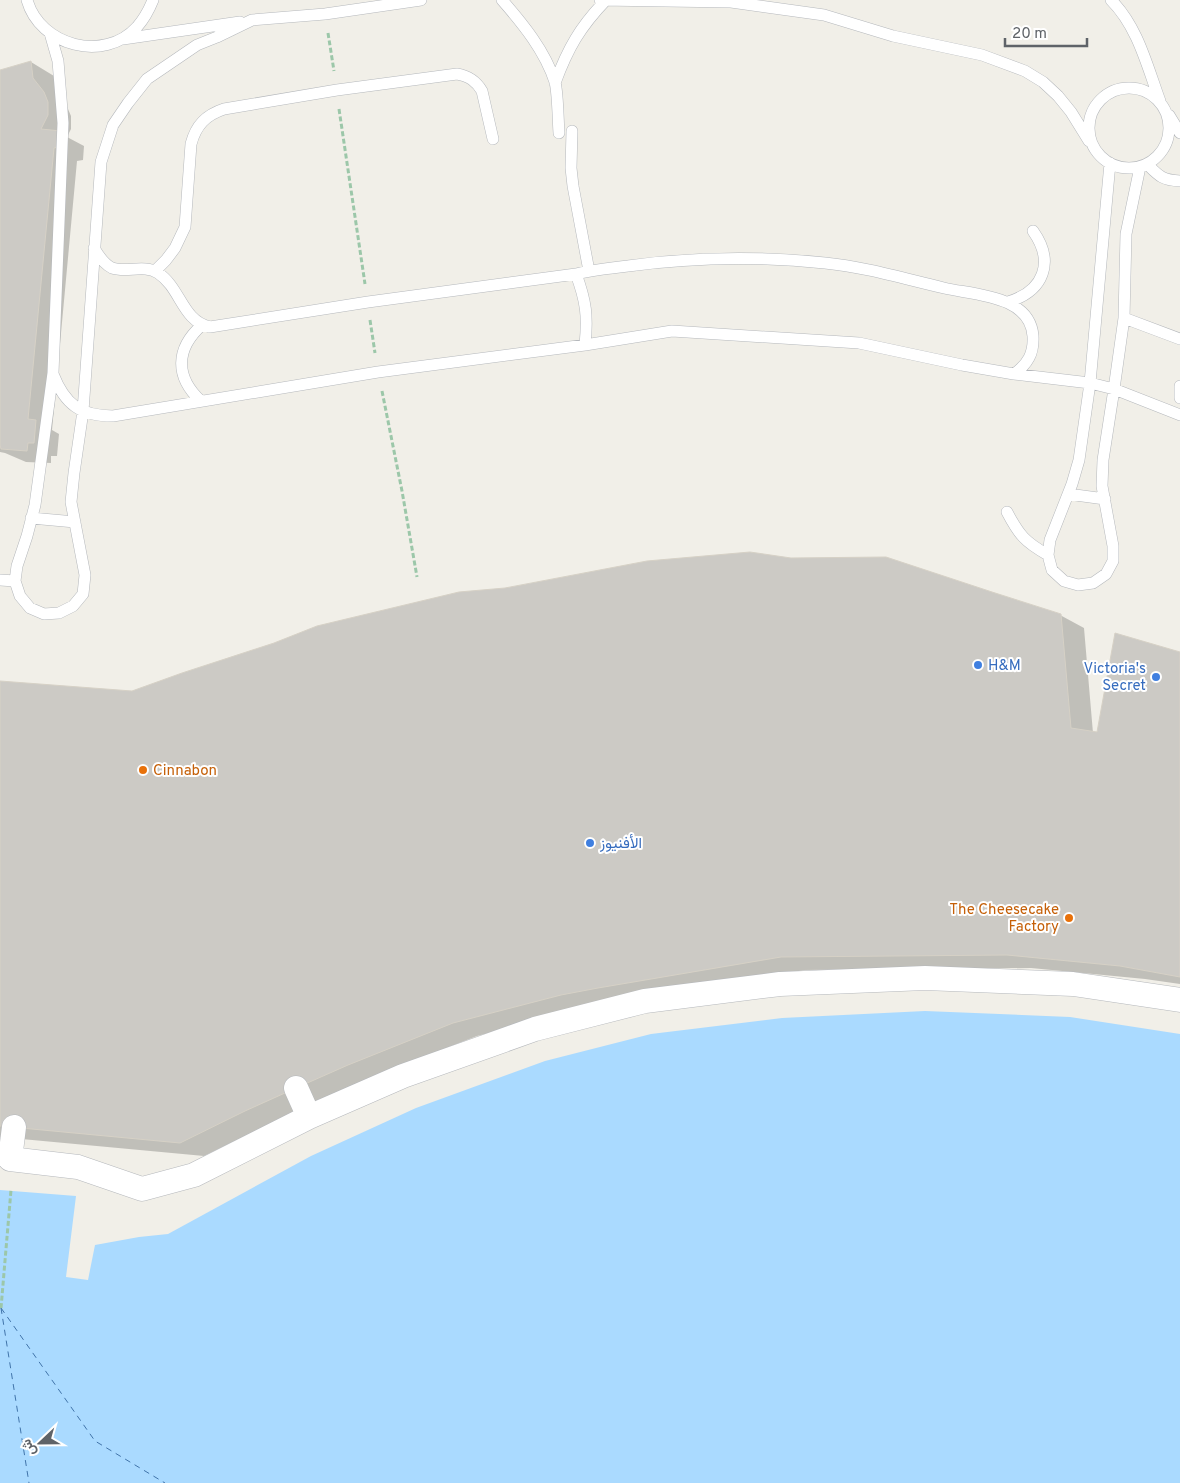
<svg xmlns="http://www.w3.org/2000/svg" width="1180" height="1483" font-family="Overpass,Vazirmatn,sans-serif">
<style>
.water{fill:#aadaff}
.shadow{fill:#0003}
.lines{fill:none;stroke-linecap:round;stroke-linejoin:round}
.ferry{stroke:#4174aa;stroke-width:1;stroke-dasharray:6 5;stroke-linecap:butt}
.building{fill:#cccac5;stroke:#d6d1c6}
.lane-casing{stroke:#b5b8bc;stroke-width:12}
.street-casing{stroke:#b5b8bc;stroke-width:25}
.path{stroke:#9cc7a9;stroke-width:3;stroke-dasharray:5 2.5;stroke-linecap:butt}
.lane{stroke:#fff;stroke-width:11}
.street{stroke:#fff;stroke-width:24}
.shop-dot{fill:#3f7fe0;stroke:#fff;stroke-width:2}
.food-dot{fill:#e8710a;stroke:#fff;stroke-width:2}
.labels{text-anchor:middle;stroke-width:4;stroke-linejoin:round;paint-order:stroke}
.shop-label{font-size:15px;fill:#366cbe;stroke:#fff;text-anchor:start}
.food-label{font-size:15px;fill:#c56008;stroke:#fff;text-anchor:start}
</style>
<rect width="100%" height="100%" fill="#f1efe8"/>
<path class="water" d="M925,1011L1070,1017L1180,1034V1483H0V1190L76,1196L66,1277L88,1280L95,1245L139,1237L168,1234L311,1156L416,1108L545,1061L651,1034L782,1018Z"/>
<path class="shadow" d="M31,62L54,76L71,116V129L67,137L84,146L83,160L77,161L52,430L59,434L57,456H51V463L26,462L5,453L0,452V71Z
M1060,615L1084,628L1093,733H1098L1180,654V984L1145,979L1031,968L805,970L622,1000L585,1008L477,1036L372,1077L320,1100L269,1124L204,1156L0,1137V682L133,693Z"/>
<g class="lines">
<path class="ferry" d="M1,1308L95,1441L165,1483
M1,1308L29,1483"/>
</g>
<path class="building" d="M31,61L33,78L44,92L48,102V115L41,129L61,131L59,147L54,148L28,419L36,420L34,443H28L27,451L1,449L0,445V70Z
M750,552L791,558L886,557L992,592L1061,614L1071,728L1097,732L1115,633L1180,652V977L1120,966L1007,955L781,957L598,988L561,995L453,1023L348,1065L296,1088L245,1111L180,1143L0,1126V681L132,691L182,673L274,643L317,626L459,592L505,588L647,561Z"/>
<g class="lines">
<g class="lane-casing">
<path id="lane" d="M27,0C40,46 104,63 137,27C144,19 149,10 153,0
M502,0C523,24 545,51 555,82C558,94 558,120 559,133
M600,0L731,2L824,15L893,36L982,55L1025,71L1043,82L1058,96L1071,112L1089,141
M1111,0C1138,27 1147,66 1160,101
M50,33L58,61L63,123L53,373L35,505L27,536L17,566L15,581L20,596L30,608L44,614L59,613L73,606L83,594L85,575L71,502L74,473L83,411L101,162L113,125L128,103L147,79L197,45L217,37L252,20L325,14L421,0
M123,39L240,22
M555,83C568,48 580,27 606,0
M1089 128a40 40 0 1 1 80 0a40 40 0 1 1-80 0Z
M1169,115L1180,133
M572,131L571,168L573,186L589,271
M1110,163L1090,383L1079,460L1072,484L1050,540L1048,555L1052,570L1064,581L1078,585L1093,583L1106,574L1113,561V546L1102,486L1103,460L1114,389L1124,318L1126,234L1140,167
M1147,164C1159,176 1162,180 1180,181
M94,248C98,255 104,264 112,268C127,273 144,264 158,273C181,288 182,321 210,327L368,302L576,274C593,270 610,268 628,266C693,257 759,256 825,263C865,267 905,279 944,288C974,295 1030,295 1033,336C1034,353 1028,364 1014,374
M155,271L166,260L175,248L185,227L191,144C196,125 206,115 224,109L337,90L457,74C469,76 476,81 482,91L493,139
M576,274C586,301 588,316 585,345
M1008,302C1044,291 1055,262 1033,231
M1124,318L1180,339
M53,374C65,405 81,416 113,416L378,372L585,345L672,331L859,343L962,365L1014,374L1090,383L1114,389L1180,415
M1180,386V398
M201,401C175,377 175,349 202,325
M1068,494L1105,499
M1007,512C1019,535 1025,542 1048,555
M31,518L75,522
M0,580L15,581"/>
</g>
<g class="street-casing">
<path id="street" d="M296,1088L309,1117
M14,1127L10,1159L78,1167L142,1189L194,1175L309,1117L403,1076L535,1029L645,1001L780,984L925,978L1073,984L1180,1000"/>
</g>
<path class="path" d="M328,33L334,71
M339,109L365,284
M370,320L375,353
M382,391L402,491L417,577
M1,1308L11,1190"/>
<use href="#lane" class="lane"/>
<use href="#street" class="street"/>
</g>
<g class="shop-dot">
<circle cx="978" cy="665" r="5"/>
<circle cx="1156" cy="677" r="5"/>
<circle cx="590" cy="843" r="5"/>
</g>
<g class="food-dot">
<circle cx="143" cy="770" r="5"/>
<circle cx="1069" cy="918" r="5"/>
</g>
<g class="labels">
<g class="shop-label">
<text x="988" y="670">H&amp;M</text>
<text x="1146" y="673" text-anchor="end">Victoria's<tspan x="1146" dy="17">Secret</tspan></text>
<text x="600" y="848">الأفنيوز</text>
</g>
<g class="food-label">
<text x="153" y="775">Cinnabon</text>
<text x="1059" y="914" text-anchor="end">The Cheesecake<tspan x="1059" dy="17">Factory</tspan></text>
</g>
</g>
<g transform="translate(40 1443) rotate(248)" stroke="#ffffff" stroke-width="4" paint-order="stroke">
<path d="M0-4L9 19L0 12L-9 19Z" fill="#5f6368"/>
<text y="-8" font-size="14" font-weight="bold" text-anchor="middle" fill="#5f6368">ش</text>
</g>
<path d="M1005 38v8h82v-8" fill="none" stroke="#5f6368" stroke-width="2.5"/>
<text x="1012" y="38" font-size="15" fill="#5f6368" stroke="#ffffff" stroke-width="4" paint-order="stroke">20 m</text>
</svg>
